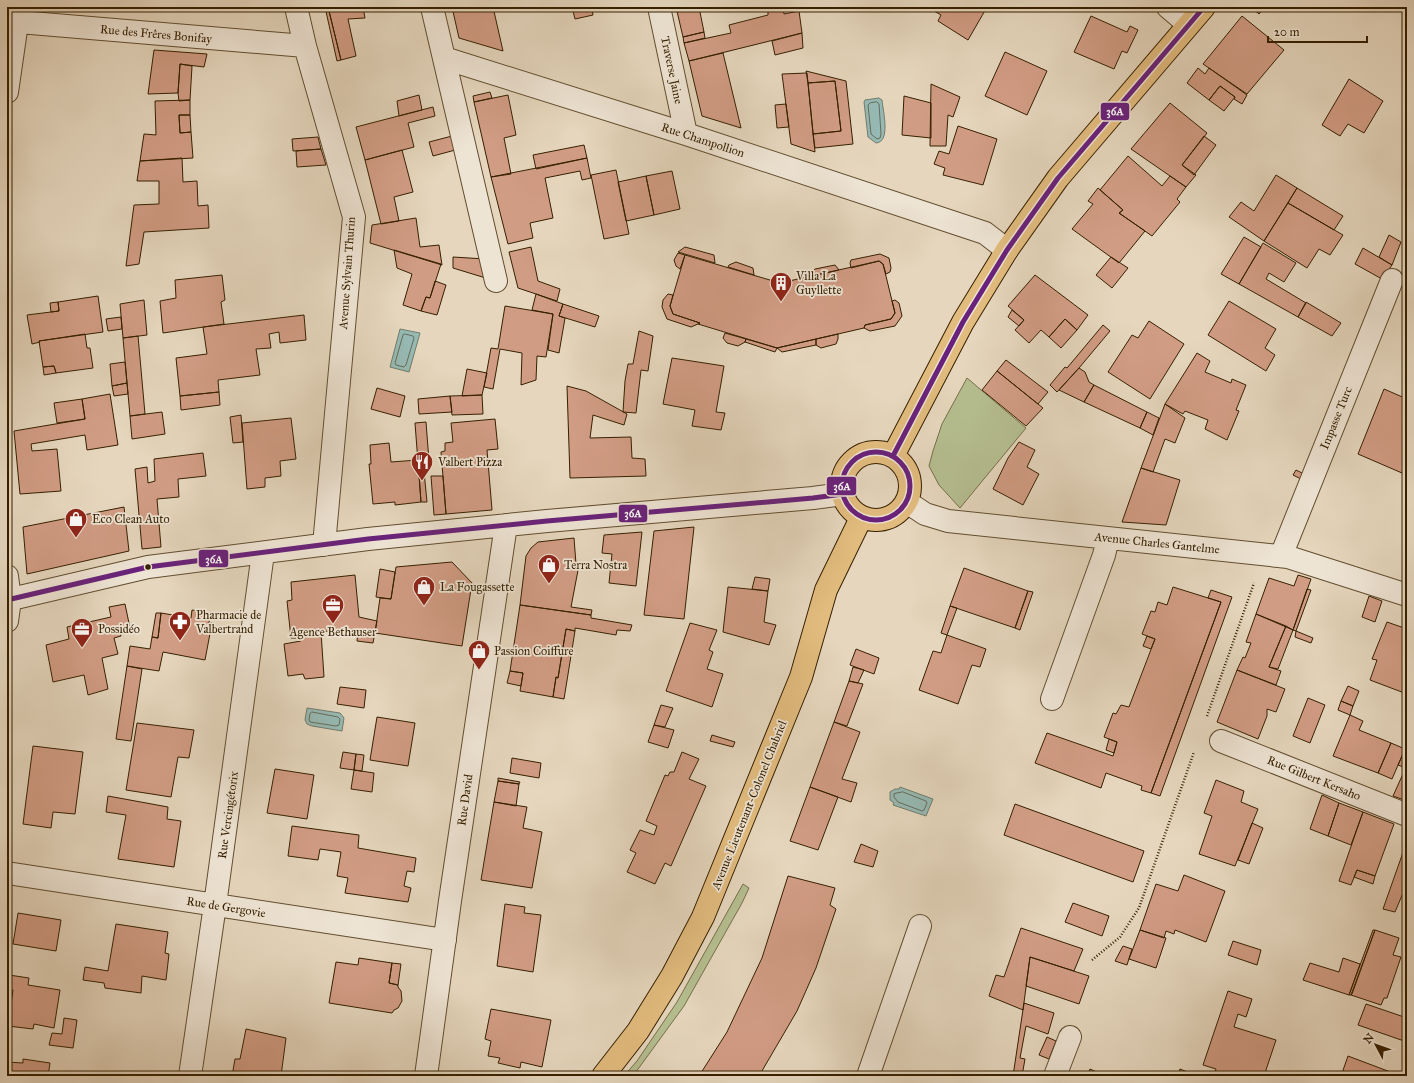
<svg xmlns="http://www.w3.org/2000/svg" width="1414" height="1083" font-family="'IM FELL Great Primer',serif">
<style>
.green{fill:#b5be90;stroke:#766f48}
.water{fill:#96b9b3;stroke:#707c6b}
.lines{fill:none;stroke-linecap:round;stroke-linejoin:round}
.shore{stroke:#666c5a;stroke-width:1}
.building{fill:#d19c84;stroke:#362000}
.minor-casing{stroke:#624e2f;stroke-width:24}
.major-casing{stroke:#362000;stroke-width:24}
.path{stroke:#362000;stroke-width:2.5;stroke-dasharray:1 2;stroke-linecap:butt}
.minor{stroke:#eee4d4;stroke-width:22}
.major{stroke:#e2bb7e;stroke-width:22}
.bus-1-casing{stroke:#eee4d4;stroke-width:8}
.bus-1{stroke:#69227b;stroke-width:5}
.bus-dot{fill:#362000;stroke:#eee4d4;stroke-width:1.5}
.labels{text-anchor:middle;stroke-width:3.5;stroke-linejoin:round;paint-order:stroke}
.street-label{font-size:12px;fill:#362000;stroke:#eee4d4}
.poi-label{font-size:12px;fill:#362000;stroke:#eee4d4;text-anchor:start}
.line-badge{stroke:#eee4d4;stroke-width:1.5}
.badge-label{font-size:11px;text-anchor:middle;font-weight:bold;fill:#fff}
</style>
<rect width="100%" height="100%" fill="#e5d6bd"/>
<filter id="stains"><feTurbulence type="fractalNoise" baseFrequency=".005" numOctaves="4"/><feColorMatrix values="0 0 0 0 .2 0 0 0 0 .09 0 0 0 0 .02 0 0 0 .5 -.17"/></filter>
<radialGradient id="worn" r=".72"><stop offset=".6" stop-color="#630" stop-opacity="0"/><stop offset="1" stop-color="#630" stop-opacity=".3"/></radialGradient>
<path class="green" d="M967,378L1026,428L960,508L939,485L929,466L933,451L942,424Z
M743,884L749,888L742,903L684,1006L633,1076H624L637,1061L677,1002Z"/>
<path class="water" d="M879,98L882,100C883,111 891,142 876,143L868,137L864,102L865,100Z
M400,329L420,333L409,372L390,367Z
M307,708L340,713L344,718L342,731L312,726L307,724L305,720Z
M900,787L933,799L926,816L893,805L894,803L890,800V792L895,789H899Z"/>
<g class="lines">
<path class="shore" d="M877,102L879,104L881,134L880,138L877,139L871,134L868,105L870,103Z
M405,334L413,336L414,338L406,365L404,367L396,365L395,363L403,335Z
M312,712L338,717L340,719L339,725L336,726L310,722L309,720L310,714Z
M903,792L926,801L927,803L924,810L922,811L898,802L894,797V794Z"/>
</g>
<path class="building" d="M325,7H328L341,60L337,61Z
M328,7H363L365,18L348,19L356,56L341,60Z
M452,7H493L503,51L459,38Z
M572,7H600L592,9L593,15L575,19Z
M676,7H699L704,32L683,37Z
M775,7H783L784,14L799,11L802,33L689,61L684,43L731,33L729,25L768,15V8Z
M927,7H987L968,40L938,21L941,15Z
M1251,7H1265L1259,14Z
M1091,16L1127,32L1130,26L1138,30L1127,53L1122,51L1114,69L1074,52Z
M1242,16L1284,50L1247,94L1203,64Z
M704,32L705,38L684,43L683,37Z
M802,33L803,48L775,55L772,41Z
M154,50L207,54L204,67L180,64L178,93L148,94Z
M1005,52L1047,71L1027,115L985,96Z
M723,53L741,128L702,116L689,61Z
M180,64L192,66L190,100L179,101L178,93Z
M1198,68L1205,74L1209,68L1247,95L1242,104L1234,99L1235,97L1220,86L1209,100L1187,83Z
M806,71L846,81L853,144L815,148L813,134L841,131L835,81L808,83Z
M807,73L808,83L815,152L791,144L782,74Z
M1349,79L1383,101L1364,133L1348,124L1340,136L1322,125Z
M835,81L841,131L813,134L808,83Z
M931,84L960,97L953,117L948,115L946,146H930Z
M1220,86L1235,97L1224,111L1209,100Z
M490,92L492,98L474,102L473,96Z
M419,95L422,110L399,116L397,101Z
M508,95L516,135L504,138L511,174L491,177L474,102Z
M904,96L931,103V138L902,135Z
M190,100V115H179L180,133L191,132L193,158L140,161L144,134L156,135L155,101Z
M1170,103L1207,133L1182,165L1196,175L1186,187L1131,149Z
M786,104L789,127L777,128L775,105Z
M433,107L435,116L408,123L414,147L365,160L356,127Z
M179,115H190L191,132L180,133Z
M958,126L997,139L983,185L943,175L945,168L934,164L939,151L949,154Z
M456,135L459,149L433,156L429,142Z
M1204,136L1216,145L1194,175L1182,165Z
M318,137L321,149L293,151L292,139Z
M584,145L587,158L536,169L533,155Z
M321,149L326,165L297,167L296,151Z
M402,150L413,192L394,197L399,221L381,224L365,160Z
M1128,156L1162,186L1170,176L1186,187L1177,199L1180,202L1152,236L1119,213L1123,210L1100,190Z
M182,158L183,182L197,181L198,206L208,205L209,228L144,232L139,264L126,266L134,205L159,204V181H137L140,161Z
M587,158L591,178L582,180L580,171L545,178L553,218L530,223L533,238L508,244L491,177Z
M616,170L629,234L604,239L591,175Z
M672,171L680,209L654,215L646,176Z
M1276,175L1297,188L1264,241L1229,217L1241,202L1254,211Z
M646,176L654,215L626,221L618,182Z
M1098,188L1123,210L1119,213L1145,231L1119,263L1072,229L1093,204L1088,201Z
M1297,188L1343,216L1334,230L1288,203Z
M1288,203L1343,235L1330,255L1319,249L1307,268L1264,241Z
M416,218L420,247L439,245L442,265L370,243L372,225Z
M1389,235L1401,242L1392,265L1379,257Z
M1244,237L1261,247L1239,284L1221,274Z
M1263,243L1296,263L1284,282L1269,273L1266,279L1306,303L1298,317L1239,284Z
M531,247L538,281L560,289L557,301L518,288L509,252Z
M685,247L714,255L715,263L678,252Z
M1363,248L1392,265L1382,279L1355,264Z
M394,250L441,264L430,298L426,297L421,311L403,305L412,274L397,268Z
M678,253L685,255L680,269L676,266L674,260Z
M880,254L889,258L891,268L890,272L886,274L883,264L879,261L851,268L850,263L851,260Z
M685,255L780,283L879,261L883,264L895,313L891,319L865,325L864,328L777,348L698,324L700,323L673,314L670,306Z
M453,257L485,259L489,279L453,268Z
M1111,257L1128,268L1112,288L1096,275Z
M736,262L753,268L754,275L728,267L729,265Z
M835,265L839,270L812,276V272L815,269Z
M222,275L225,300L221,302L224,324L163,333L160,301L176,298L175,280Z
M1035,275L1088,315L1077,330L1065,319L1049,337L1041,330L1029,343L1015,330L1024,320L1008,306Z
M435,281L446,285L437,315L421,311L426,297L430,298Z
M536,294L563,304L559,316L565,318L559,353L548,350L553,314L532,310Z
M668,294L673,295L670,306L673,314L700,323L698,324L691,327L667,319L662,307L663,300Z
M98,296L103,332L39,341L40,342L32,344L27,315L59,311L58,302Z
M144,300L147,335L123,338L120,304Z
M895,300L899,303L902,316L895,326L870,331L864,328L865,325L891,319L895,313L892,301Z
M1229,301L1276,329L1265,348L1275,355L1266,371L1208,335Z
M58,302L59,311L51,312L50,303Z
M1306,302L1341,323L1332,336L1298,317Z
M563,304L599,316L595,327L559,316Z
M505,306L553,314L546,357L537,356L536,380L521,385L522,353L500,349L493,389L484,387L491,348L498,349Z
M1012,310L1024,320L1019,326L1008,317Z
M304,315L306,340L280,343L279,332L269,334L271,348L256,349L260,375L218,380L219,392L180,396L176,358L207,354L203,327Z
M121,317L122,329L108,331L106,319Z
M1065,319L1077,330L1061,348L1049,337Z
M1149,321L1184,344L1150,399L1108,372L1132,335L1138,338Z
M1103,325L1110,331L1079,368L1057,392L1050,385L1065,367L1067,368Z
M639,331L653,336L648,371L641,370L636,413L623,412L625,381L628,364H633Z
M725,333L746,339L745,342L738,346L727,343L723,338Z
M85,334L87,348H90L93,368L56,373L54,366L43,367L39,341Z
M838,334V339L836,344L821,348L816,345V339Z
M138,336L145,414L130,416L123,338Z
M746,339L777,348L775,352L745,342Z
M816,339V345L782,352L777,348Z
M1197,353L1210,361L1205,372L1231,383L1232,379L1246,385L1236,410L1239,411L1227,440L1205,429L1208,420L1185,411L1183,414L1165,404Z
M672,358L724,366L716,412L725,413L721,430L692,426L695,410L663,404Z
M1006,360L1048,392L1038,404L997,371Z
M125,362L127,383L112,386L110,364Z
M54,366L56,373L44,375L43,367Z
M1079,368L1085,372L1089,382L1094,385L1084,402L1059,390Z
M467,369L487,373L482,395L462,396Z
M997,371L1043,408L1026,426L982,390Z
M127,383L128,394L114,396L112,386Z
M1094,385L1147,412L1140,428L1084,402Z
M567,386L586,391L627,414L624,425L593,415L590,438L631,437L632,458L645,459L646,476L570,478Z
M377,388L405,396L400,417L371,409Z
M1384,389L1407,399V462L1402,473L1358,454Z
M219,392L220,405L181,410L180,396Z
M110,394L118,445L87,450L85,435L31,444L32,451L57,449L61,491L20,494L14,431L85,419L82,399Z
M482,395L483,414L452,415L450,396Z
M450,396L452,412L419,414L418,399Z
M82,399L85,419L57,423L54,403Z
M1165,404L1185,418L1175,443L1165,439L1153,472L1141,468Z
M162,412L165,434L132,439L130,416Z
M1147,412L1159,418L1153,435L1140,428Z
M241,415L243,442L233,443L230,417Z
M291,418L296,459L280,461L281,476L265,478V487L247,489L242,423Z
M495,419L498,449L487,450L492,510L446,514L441,452L445,451V443L453,442L451,423Z
M426,422L429,461H423L427,502H421L415,423Z
M1019,442L1035,450L1027,467L1039,474L1023,505L993,489L1008,458Z
M389,443L391,462L418,460L421,502L395,505V502L373,504L369,464H371L370,445Z
M203,453L206,476L178,479L179,497L157,499L161,547L142,549L135,469L147,467L148,483L155,481L154,459Z
M1141,468L1180,480L1166,525L1122,522Z
M1296,470L1308,476L1305,481L1293,475Z
M431,476H443L446,514L434,515Z
M124,507L129,551L27,574L23,527Z
M694,527L684,619L644,615L654,531Z
M642,532L636,586L609,583L612,554L602,553L604,535Z
M574,538L576,564L579,565L571,607L592,610L591,615L520,605L526,556L531,548L538,542Z
M452,562L472,583L462,646L375,633L380,598L391,599L396,567Z
M964,568L1028,591L1015,628L950,606Z
M380,569L395,572L391,599L376,597Z
M355,575L359,617L377,621L373,643L357,641L358,631L336,634V630L321,632L324,677L305,679L303,674L288,676L284,644L301,641V638H291L287,601L292,600L291,582Z
M1298,575L1311,579L1293,630L1256,614L1269,578L1294,586Z
M755,577L770,579L768,591L752,589Z
M728,587L768,591L764,622L776,625L769,645L723,632Z
M1173,587L1221,602L1151,793L1141,790L1142,786L1106,773L1101,788L1035,763L1047,733L1113,756L1117,742L1104,737L1113,713L1116,714L1121,705L1129,707L1155,639L1142,634L1151,611L1155,612L1158,602L1167,605Z
M1307,589L1311,590L1296,631L1293,630Z
M1211,590L1232,597L1160,796L1151,793L1221,602L1208,598Z
M1028,591L1033,592L1020,630L1015,628Z
M1369,596L1382,601L1375,622L1362,617Z
M125,604L130,628L120,629L121,636L114,638L118,654L102,658L108,689L88,695L84,675L53,682L46,645L69,639L67,627L111,617L109,607Z
M520,605L591,615V618L632,625L630,631L617,630L616,635L575,628V631L566,629L558,678L556,677L553,697L520,691L523,673L510,671Z
M950,606L957,608L947,635L941,633Z
M192,610L210,613L209,623H212L205,660L163,652L159,671L127,666L130,646L150,649L152,637L158,638L161,613L191,618Z
M156,613H161L158,638L152,637Z
M1256,614L1286,626L1269,667L1281,671L1276,685L1237,670L1243,657L1245,658L1251,643L1246,642Z
M1387,622L1407,629V694L1370,680L1377,660L1372,659Z
M690,623L717,630L709,650L713,652L707,669L723,674L712,707L666,691Z
M1286,626L1293,630L1278,669L1269,667Z
M566,629L575,631L564,699L553,697L556,677L558,678Z
M1296,631L1313,638L1311,643L1295,637Z
M947,635L986,649L980,667L972,665L958,704L919,690L933,651L941,653Z
M1147,636L1155,639L1151,649L1143,646Z
M856,649L879,658L874,674L850,665Z
M127,666L142,669L131,741L116,739Z
M853,667L864,670L858,683L849,681Z
M1237,670L1285,689L1276,712L1267,709V716L1258,739L1217,722Z
M510,671L523,673L521,686L507,683Z
M849,681L863,684L847,726L834,722Z
M1348,686L1359,691L1353,706L1341,701Z
M340,687L366,690L364,708L337,704Z
M1308,698L1325,705L1310,743L1293,736Z
M1341,701L1353,706L1350,715L1338,710Z
M661,705L673,708L665,727L654,725Z
M1350,715L1363,721L1359,730L1391,743L1378,773L1333,756Z
M377,717L415,723L408,766L370,760Z
M834,722L860,732L842,779L857,783L851,802L810,787Z
M137,723L194,730L189,758L178,757L171,797L126,790Z
M654,725L674,730L668,748L648,742Z
M712,735L735,742L733,747L710,741Z
M1109,739L1117,742L1114,753L1106,750Z
M1391,743L1405,749L1392,779L1378,773Z
M1407,745V765L1406,768L1398,765Z
M33,746L83,752L75,814L53,812L51,828L23,824Z
M343,752L356,754L354,770L340,768Z
M682,752L699,759L689,779L706,786L671,866L665,863L655,884L627,872L636,853L630,850L640,830L654,835L657,826L646,821L665,775L668,776L670,772H674Z
M356,754L364,755L362,771L354,770Z
M512,758L541,763L539,778L510,773Z
M1407,765V801L1393,796Z
M275,769L314,775L307,819L267,813Z
M354,770L374,773L372,792L351,789Z
M498,778L520,782L519,784L498,781Z
M1216,780L1244,791L1241,802L1258,809L1235,866L1199,854L1212,816L1204,813Z
M498,781L519,784L516,806L494,802Z
M810,787L838,797L818,850L790,841Z
M1322,795L1339,803L1328,836L1310,829Z
M108,796L168,807L167,819L181,821L174,867L118,859L126,815L106,812Z
M494,802L527,807L523,828L542,832L532,888L481,880Z
M1339,803L1363,812L1351,845L1328,836Z
M1015,804L1144,851L1133,882L1004,835Z
M1363,812L1394,824L1375,876L1357,870L1351,885L1339,881Z
M1252,823L1263,828L1249,864L1238,860Z
M292,826L359,835L358,848L416,858L414,872L407,871L404,886L411,888L408,902L345,893L348,878L337,876L341,852L320,849L318,860L288,856Z
M1407,841V895L1403,893L1395,912L1383,909Z
M861,844L878,851L873,867L854,862Z
M1357,870L1375,876L1373,884L1354,877Z
M1184,875L1225,891L1206,942L1175,930L1174,934L1166,931L1164,938L1140,930L1156,884L1178,891Z
M788,876L835,888L830,905L836,909L816,968L797,1011L759,1076H699L727,1032L762,958Z
M1073,903L1109,916L1102,936L1065,922Z
M505,904L525,907L524,913L541,915L533,972L497,966Z
M18,913L61,920L56,951L13,944Z
M116,924L168,932L165,953L169,954L166,980L142,976L141,993L105,988L104,983L83,980L85,967L108,971Z
M1021,928L1083,949L1074,971L1030,957L1023,1010L989,996L996,975L1004,977Z
M1140,930L1166,938L1156,968L1129,959Z
M1373,930H1375L1352,994L1351,995H1349Z
M1375,930L1399,938L1393,955L1401,957L1387,998H1384L1381,1005L1351,995Z
M1233,941L1261,950L1257,965L1228,955Z
M1123,946L1132,949L1127,965L1115,961Z
M1030,957L1089,976L1079,1004L1026,986Z
M359,958L392,963L389,983L398,985V987L401,991L402,1001L398,1008L394,1010L392,1013L329,1003L336,962L358,965Z
M1343,958L1360,964L1349,995L1303,980L1310,963L1339,972Z
M392,963L401,964L398,985L389,983Z
M9,975L29,978L28,985L60,990L54,1028L34,1024L33,1029L8,1026L13,990H7Z
M1228,991L1252,999L1246,1017L1238,1014L1234,1027L1276,1040L1264,1076H1214L1216,1069L1203,1065Z
M1024,1003L1054,1013L1048,1034L1026,1026L1020,1058L1025,1059L1022,1076H1013Z
M1366,1004L1407,1018V1042L1358,1025Z
M491,1009L551,1020L542,1067L521,1062L520,1068L498,1063L500,1058L488,1056L491,1041L485,1039Z
M64,1018L77,1020L73,1048L49,1045L52,1033L62,1034Z
M246,1029L286,1038L281,1076H232L235,1059H240Z
M1047,1037L1056,1041L1049,1059L1039,1055Z
M1348,1056L1401,1076H1341Z
M23,1059L50,1063L48,1076H7V1062L23,1063Z
M1090,1069L1105,1076H1087Z
M1180,1069L1195,1075L1194,1076H1177Z"/>
<g class="lines">
<g class="minor-casing">
<path id="minor" d="M296,7L305,46L354,217L324,545
M432,7L496,281
M659,7L686,134
M1168,7L1188,24
M7,21L305,46
M444,58L686,134L985,233L1007,250
M7,92L17,23
M907,502L925,514L948,521L1288,557L1407,595
M1281,556L1392,280
M7,576L10,600L7,621
M7,600L148,567L368,539L547,521L813,498L843,494
M1052,699L1104,555L1108,538
M1221,741L1407,815
M7,873L445,940
M190,1076L215,905L263,553
M426,1076L450,901L506,525
M868,1076L920,926
M1055,1076L1070,1037"/>
</g>
<g class="major-casing">
<path id="major" d="M842 486a34 34 0 1 1 68 0a34 34 0 1 1-68 0Z
M893,456L963,322L1007,250L1058,178L1204,7
M603,1076L638,1031L672,976L703,917L801,677L826,590L861,518"/>
</g>
<path class="path" d="M1207,716L1254,583
M1092,960L1120,937L1139,908L1194,752"/>
<use href="#minor" class="minor"/>
<use href="#major" class="major"/>
<g class="bus-1-casing">
<path id="bus-1" d="M842 486a34 34 0 1 1 68 0a34 34 0 1 1-68 0Z
M893,456L963,322L1007,250L1058,178L1204,7
M7,600L148,567L368,539L547,521L813,498L843,494"/>
</g>
<use href="#bus-1" class="bus-1"/>
</g>
<defs>
<g id="building-pin" transform="scale(1.15)"><path d="M0 17L-7.5 6A9.5 9.5 0 1 1 7.5 6Z" fill="#8f2418" stroke="#eee4d4"/><path d="M-4-6H4V6H1V3H-1V6H-4ZM-2.5-4.3h1.7v1.8h-1.7ZM.8-4.3h1.7v1.8H.8ZM-2.5-1h1.7V.8h-1.7ZM.8-1h1.7V.8H.8Z" fill="#fff"/></g>
<g id="restaurant-pin" transform="scale(1.15)"><path d="M0 17L-7.5 6A9.5 9.5 0 1 1 7.5 6Z" fill="#8f2418" stroke="#eee4d4"/><path d="M-5-6h1v4h1v-4h1v4h1v-4h1v5L-1.5 .5V6h-2V.5L-5-1ZM5-6V6H3V1.5H1.5Q1.5-4 5-6Z" fill="#fff"/></g>
<g id="shop-pin" transform="scale(1.15)"><path d="M0 17L-7.5 6A9.5 9.5 0 1 1 7.5 6Z" fill="#8f2418" stroke="#eee4d4"/><path d="M-5-2.5h2.3a2.7 3.5 0 0 1 5.4 0H5L5.5 6h-11ZM-1.5-2.5h3a1.5 2.3 0 0 0-3 0Z" fill="#fff"/></g>
<g id="office-pin" transform="scale(1.15)"><path d="M0 17L-7.5 6A9.5 9.5 0 1 1 7.5 6Z" fill="#8f2418" stroke="#eee4d4"/><path d="M-6-3h4V-5.5h4V-3h4V5H-6ZM-1-4.5V-3h2v-1.5ZM-6 0V1H6V0Z" fill="#fff"/></g>
<g id="pharmacy-pin" transform="scale(1.15)"><path d="M0 17L-7.5 6A9.5 9.5 0 1 1 7.5 6Z" fill="#8f2418" stroke="#eee4d4"/><path d="M-2-6h4v4h4v4h-4v4h-4v-4h-4v-4h4Z" fill="#fff"/></g>
</defs>
<g fill-rule="evenodd">
<use href="#building-pin" x="781" y="283"/>
<use href="#restaurant-pin" x="422" y="462"/>
<use href="#shop-pin" x="76" y="519"/>
<use href="#shop-pin" x="549" y="565"/>
<use href="#shop-pin" x="424" y="587"/>
<use href="#office-pin" x="333" y="605"/>
<use href="#pharmacy-pin" x="180" y="622"/>
<use href="#office-pin" x="82" y="629"/>
<use href="#shop-pin" x="479" y="651"/>
</g>
<circle class="bus-dot" cx="148" cy="567" r="3.5"/>
<g class="labels">
<g class="street-label">
<text transform="translate(156 34) rotate(5)" y="4">Rue des Frêres Bonifay</text>
<text transform="translate(672 70) rotate(78)" y="4">Traverse Jaine</text>
<text transform="translate(703 140) rotate(18)" y="4">Rue Champollion</text>
<text transform="translate(347 273) rotate(-86)" y="4">Avenue Sylvain Thurin</text>
<text transform="translate(1336 418) rotate(-68)" y="4">Impasse Turc</text>
<text transform="translate(1157 543) rotate(6)" y="4">Avenue Charles Gantelme</text>
<text transform="translate(1314 778) rotate(22)" y="4">Rue Gilbert Kersaho</text>
<text transform="translate(465 800) rotate(-82)" y="4">Rue David</text>
<text transform="translate(749 805) rotate(-68)" y="4">Avenue Lieutenant-Colonel Chabriel</text>
<text transform="translate(228 815) rotate(-82)" y="4">Rue Vercingétorix</text>
<text transform="translate(226 907) rotate(9)" y="4">Rue de Gergovie</text>
</g>
<g class="poi-label">
<text x="796" y="280">Villa La<tspan x="796" dy="14">Guyllette</tspan></text>
<text x="438" y="466">Valbert Pizza</text>
<text x="92" y="523">Eco Clean Auto</text>
<text x="564" y="569">Terra Nostra</text>
<text x="440" y="591">La Fougassette</text>
<text x="196" y="619">Pharmacie de<tspan x="196" dy="14">Valbertrand</tspan></text>
<text x="98" y="633">Possidéo</text>
<text x="333" y="636" text-anchor="middle">Agence Bethauser</text>
<text x="494" y="655">Passion Coiffure</text>
</g>
</g>
<g class="line-badge">
<rect x="1100" y="102" width="30" height="19" rx="4" fill="#69227b"/>
<rect x="826" y="476" width="31" height="20" rx="4" fill="#69227b"/>
<rect x="618" y="504" width="30" height="19" rx="4" fill="#69227b"/>
<rect x="198" y="549" width="31" height="19" rx="4" fill="#69227b"/>
</g>
<g class="badge-label">
<text x="1115" y="115">36A</text>
<text x="842" y="490">36A</text>
<text x="633" y="517">36A</text>
<text x="214" y="563">36A</text>
</g>
<rect width="1414" height="1083" fill="none" stroke="#e5d6bd" stroke-width="24"/>
<rect x="8" y="8" width="1398" height="1067" fill="none" stroke="#362000" stroke-width="2"/>
<rect x="12" y="12" width="1390" height="1059" fill="none" stroke="#362000"/>
<g transform="translate(1376 1045) rotate(311)" stroke="#eee4d4" stroke-width="3" paint-order="stroke">
<path d="M0-3L7 15L0 10L-7 15Z" fill="#362000"/>
<text y="-6" font-size="11" font-weight="bold" text-anchor="middle" fill="#362000">N</text>
</g>
<path d="M1268 36v6h99v-6" fill="none" stroke="#362000" stroke-width="2"/>
<text x="1274" y="36" font-size="12" fill="#362000" stroke="#eee4d4" stroke-width="3" paint-order="stroke">20 m</text>
<rect width="100%" height="100%" filter="url(#stains)"/>
<rect width="100%" height="100%" fill="url(#worn)"/>
</svg>
